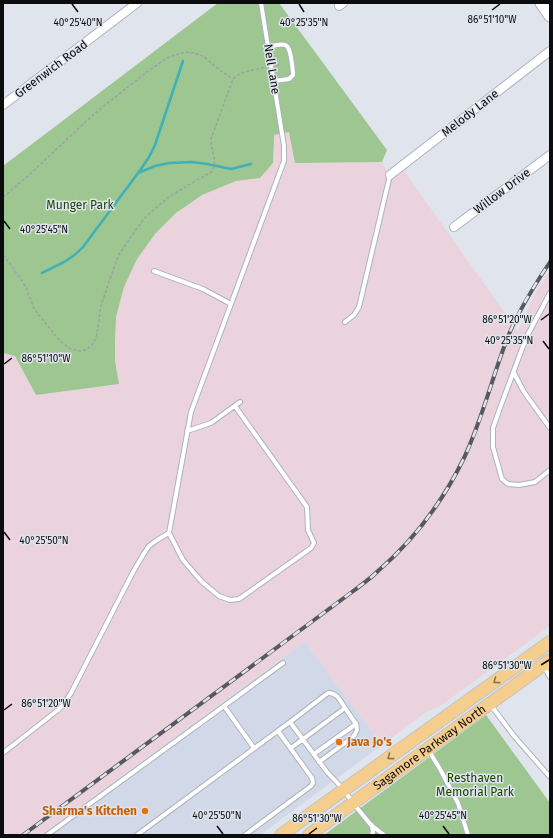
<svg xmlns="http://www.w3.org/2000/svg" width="553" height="838" font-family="'Fira Sans',sans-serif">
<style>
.built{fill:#d1d9e8}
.industrial{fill:#ebd3de}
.green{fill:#9dc690}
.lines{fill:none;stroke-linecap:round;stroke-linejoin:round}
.stream{stroke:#3cb1ba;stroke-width:2.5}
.service-casing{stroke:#aeb2ba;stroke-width:6}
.minor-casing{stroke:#aeb2ba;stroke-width:10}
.secondary-casing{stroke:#aeb2ba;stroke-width:13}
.primary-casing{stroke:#c4c5c5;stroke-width:14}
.path{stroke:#9da1a7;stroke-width:1.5;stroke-dasharray:3 2;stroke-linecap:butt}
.service{stroke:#fff;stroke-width:4}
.minor{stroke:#fff;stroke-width:8}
.secondary{stroke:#fff;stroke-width:11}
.primary{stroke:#f5cd8c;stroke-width:12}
.rail-casing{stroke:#56595d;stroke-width:4}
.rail{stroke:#e0e5ed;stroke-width:2.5;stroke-dasharray:8;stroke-linecap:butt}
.oneway{stroke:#8b7653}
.ticks{fill:none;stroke:#0a0c0e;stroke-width:1.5}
.food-dot{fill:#e8710a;stroke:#e0e5ed;stroke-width:1.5}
.labels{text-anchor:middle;stroke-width:3;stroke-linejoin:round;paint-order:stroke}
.street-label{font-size:12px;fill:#0a0c0e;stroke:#e0e5ed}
.park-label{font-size:12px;fill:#174500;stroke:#e0e5ed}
.food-label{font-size:12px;font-weight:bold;fill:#c56008;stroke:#e0e5ed;text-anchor:start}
.ticks-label{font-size:10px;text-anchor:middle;fill:#0a0c0e;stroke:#e0e5ed;stroke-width:3;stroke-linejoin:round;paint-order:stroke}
</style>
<rect width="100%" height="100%" fill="#e0e5ed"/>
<path class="built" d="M305,642L382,745L260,835H41Z"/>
<path class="industrial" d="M289,132L295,163L382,162L385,168L393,179L396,175L404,171L518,331L533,297L550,270V626L439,707L425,713L382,745L305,642L41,835H3V353L15,355L36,395L119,384L115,361V342L116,317L124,287L137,259L155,234L176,213L202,195L236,181L260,178L273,163V135Z"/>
<path class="green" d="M218,3H279L387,150L382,162L295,163L289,132L274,135L273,163L260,178L236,181L202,195L176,213L155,234L137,259L124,287L116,317L115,342V361L119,384L36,395L15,356L3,353V166Z
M486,715L550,803V835H324Z"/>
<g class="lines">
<path class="stream" d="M138,173L155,166L169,163L192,162L207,164L231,169L251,164
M42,273C59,264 70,261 83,247L141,169L149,157L155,145L183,61"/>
<g class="service-casing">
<path id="service" d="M268,47C273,46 280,43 285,45C291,46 292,66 293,72V75L289,79L274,81
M154,271L203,289L231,304
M550,293L526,338L500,408L493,428V447L502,479L508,484L519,485L535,482L550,470
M345,322L354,315L359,307L390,175
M514,373L524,392L550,428
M235,406L307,507L308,530L314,543L311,548L239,599L230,600L219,596L202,582L183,560L169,533L191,412L284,161V146L261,3
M187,431L211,423L240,402
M543,666L550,677
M490,704L514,736L550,777
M224,706L254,748
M290,722L328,693C337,692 341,702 345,708L291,748
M429,751L440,769L458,803L468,835
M3,753L58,710L63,705L71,693L133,572L143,555L149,546L157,540L169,533
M314,754L356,724L345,708
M319,762L353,737C356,733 358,730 356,724
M372,825L373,832L372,835
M47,835L283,663
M137,835L290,722L327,772L344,790L353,803L371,825L384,835
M245,835L311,786L313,783L312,778L278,731"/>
</g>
<g class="minor-casing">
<path id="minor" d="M339,6L343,3
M3,105L137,3
M390,175L550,51
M454,227L550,155"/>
</g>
<g class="secondary-casing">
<path id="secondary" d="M541,3L550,16"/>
</g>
<g class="primary-casing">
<g id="primary">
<path d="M281,835L550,642"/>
<path id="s1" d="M309,835L550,660"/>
</g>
</g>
<path class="path" d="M276,65L281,64
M3,197L8,193L28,176L94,114L148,71L167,58L181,53L187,52L194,53L203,56L221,71L233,79
M3,255L11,265L26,287L34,309L60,341L69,348L78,351L86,350L91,346L94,342L97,334L101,305L118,256L137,228L144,219L150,213L170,196L211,172C219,163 211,151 211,139L233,79L241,73L266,67"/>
<use href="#service" class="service"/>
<use href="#minor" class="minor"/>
<use href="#secondary" class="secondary"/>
<use href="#primary" class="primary"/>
<g class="rail-casing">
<path id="rail" d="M23,835L352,592C361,585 370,579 378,571C414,540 443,501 464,458C482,420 492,378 507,339C518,311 534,286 550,262"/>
</g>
<use href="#rail" class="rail"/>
</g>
<defs><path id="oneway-chevron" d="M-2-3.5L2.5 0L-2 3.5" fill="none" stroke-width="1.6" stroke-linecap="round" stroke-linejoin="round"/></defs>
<g class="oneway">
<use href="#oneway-chevron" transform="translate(496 681) rotate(144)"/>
<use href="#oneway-chevron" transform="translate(390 757) rotate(144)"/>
</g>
<path class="ticks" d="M72,4L78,12M299,4L304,12M492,10L500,4M4,221L10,229M541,320L549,314M543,341L549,349M4,364L12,358M4,532L10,540M541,665L549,660M4,710L12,704M217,826L223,834M443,826L449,834M309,834L317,828"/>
<g class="food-dot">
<circle cx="339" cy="742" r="4"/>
<circle cx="145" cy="811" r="4"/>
</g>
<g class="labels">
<g class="street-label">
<text transform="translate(51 69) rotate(-37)" y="4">Greenwich Road</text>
<text transform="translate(272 69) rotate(81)" y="4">Nell Lane</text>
<text transform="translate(470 113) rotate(-38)" y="4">Melody Lane</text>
<text transform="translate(502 191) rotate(-37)" y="4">Willow Drive</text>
<text dy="4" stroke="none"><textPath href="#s1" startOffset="149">Sagamore Parkway North</textPath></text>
</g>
<g class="park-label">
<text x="80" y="209">Munger Park</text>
<text x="475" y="782">Resthaven<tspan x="475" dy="14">Memorial Park</tspan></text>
</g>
<g class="food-label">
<text x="347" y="746">Java Jo's</text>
<text x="137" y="815" text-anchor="end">Sharma's Kitchen</text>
</g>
</g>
<g class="ticks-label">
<text x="492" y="23">86°51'10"W</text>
<text x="78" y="26">40°25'40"N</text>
<text x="304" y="26">40°25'35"N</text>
<text x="44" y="233">40°25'45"N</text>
<text x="507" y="323">86°51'20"W</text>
<text x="509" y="344">40°25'35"N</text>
<text x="46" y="362">86°51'10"W</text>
<text x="44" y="544">40°25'50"N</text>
<text x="507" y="669">86°51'30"W</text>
<text x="46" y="707">86°51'20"W</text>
<text x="217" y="819">40°25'50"N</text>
<text x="443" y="819">40°25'45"N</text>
<text x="317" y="822">86°51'30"W</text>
</g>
<rect width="553" height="838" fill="none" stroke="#0a0c0e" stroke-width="8"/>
</svg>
